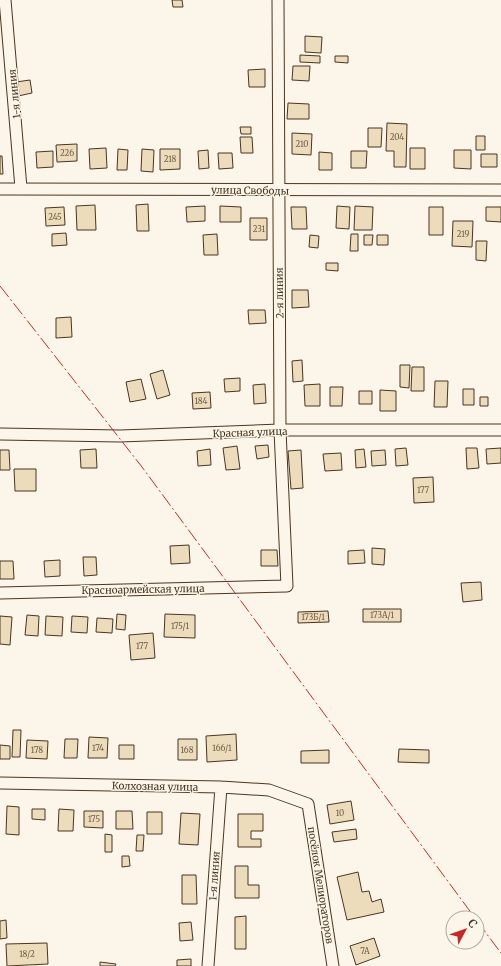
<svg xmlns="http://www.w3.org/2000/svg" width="501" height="966" font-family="Merriweather,serif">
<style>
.building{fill:#ecdcbc;stroke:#4a3520}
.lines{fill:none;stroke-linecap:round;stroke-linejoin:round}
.street-casing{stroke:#4a3520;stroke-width:13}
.street{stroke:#fbf6e9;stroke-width:11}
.power{stroke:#c62828;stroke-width:1;stroke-dasharray:14 3 2 3;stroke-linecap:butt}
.labels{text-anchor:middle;stroke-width:3;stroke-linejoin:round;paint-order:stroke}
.number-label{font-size:8px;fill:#725f47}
.street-label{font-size:10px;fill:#4a3520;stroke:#fbf6e9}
</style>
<rect width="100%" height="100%" fill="#fbf6e9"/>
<path class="building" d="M172,0H182L183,7H173Z
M305,36L322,37L321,53L305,52Z
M300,55L320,56V63L300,62Z
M335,56H348V63L335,62Z
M293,66H310L309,81L292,80Z
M265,69V87H249L248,70Z
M30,80L32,93L18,96L16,82Z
M288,103L309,104V119H287Z
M387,123L407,124L406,167H394V151H386Z
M240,127H251V134H241Z
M368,128H382L381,147H368Z
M292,133L312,134L311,155L292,154Z
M476,136H485V150H476Z
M240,137H252L253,153H241Z
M77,144V161L57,162L56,145Z
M106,148L107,168L90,169L89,149Z
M410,148H425V169H410Z
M118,149L128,150L127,170H117Z
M142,149L154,150L153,172L141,171Z
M160,149H180V169L160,170Z
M208,150L209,168L199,169L198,151Z
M454,150H471V169L454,168Z
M53,151V167L37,168L36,152Z
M351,151H367L366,168H351Z
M319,152L332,153V170H319Z
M218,153H232L233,168L219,169Z
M481,154H497V167H481Z
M0,156H2L3,174H0Z
M148,204L149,231H137L136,205Z
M95,205L96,230H77L76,206Z
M205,206V221L187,222L186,207Z
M220,206L241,207V222H220Z
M337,206L350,207L349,229L336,228Z
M355,206L373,207L372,230H354Z
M64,207L65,225L46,226L45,208Z
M291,207H306L307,229H292Z
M429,207H443V235H429Z
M486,207H501V222L486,221Z
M250,218H267V240H250Z
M453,221H473L472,247L452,246Z
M66,233L67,245L52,246V234Z
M217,234L218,255H204L203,235Z
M351,234H358V251H350Z
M310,235L319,236L318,248L309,247Z
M364,235H373L372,245H364Z
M377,235H388V245H377Z
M476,241H487L486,261L476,260Z
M326,263H338V271L326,270Z
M292,290H308L309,307L292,308Z
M248,310H265L266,323L249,324Z
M71,317L72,337L56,338V318Z
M302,360L303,381L293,382L292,361Z
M400,365H410L409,388L400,387Z
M412,367H424V391H411Z
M163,370L170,395L157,399L150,374Z
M240,378V391L225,392L224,379Z
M141,379L146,399L130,402L126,382Z
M435,381H448L447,407H434Z
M265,384L266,403L254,404L253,385Z
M320,384V406H305L304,385Z
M330,387H343L342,406H330Z
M463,389H474V405H463Z
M380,390L396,391V411H380Z
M359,391H372V404H359Z
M210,392L211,408L193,409L192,393Z
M480,397H488V406H480Z
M268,445L269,457L257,459L255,446Z
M237,446L240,469L226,470L223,448Z
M406,448L408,465L396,466L395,449Z
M466,448H477L479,468L467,469Z
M501,448V463L487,464L486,449Z
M96,449L97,468H81L80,450Z
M210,449L211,465L198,466L197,451Z
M364,449L366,467L356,468L355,450Z
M0,450H9L10,470H0Z
M301,450L303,488L291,489L288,451Z
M385,450L386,465L372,466L371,451Z
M341,453L342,470L325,471L323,454Z
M14,469H36V491H15Z
M433,477L434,502L414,503L413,478Z
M189,545L190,563L171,564L170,546Z
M372,548L385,549L384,565L372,564Z
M261,550H277L278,566H261Z
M364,550L365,563L348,564V551Z
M83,557H96L97,575L84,576Z
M60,560V576L45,577L44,561Z
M0,561H13L14,579H0Z
M481,582L482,600L463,602L461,583Z
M363,609H401V622H363Z
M328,611L329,622L298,623V612Z
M117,614L126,615L125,630L116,629Z
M165,614L195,615V638L164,637Z
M27,615L39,616L38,636L25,635Z
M0,616L12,617L10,645L0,644Z
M46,616L63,617L62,636L45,635Z
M72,616L88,617L87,633L71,632Z
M97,618L113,619L112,633L96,632Z
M153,633L155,658L131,660L129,635Z
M13,730H21L20,757H12Z
M236,734L237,760L207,762L206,736Z
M89,737L108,738L107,758H88Z
M65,739H78L77,758H64Z
M178,739H197V760H178Z
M27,740L48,741L47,759L26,758Z
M0,745L10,746V759H0Z
M119,745H134V759H119Z
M399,749L429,750V763L398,762Z
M329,750V763H301V751Z
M351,801L354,820L330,824L327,805Z
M7,806L19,807V835L6,834Z
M32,809H45V820L32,819Z
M59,809L74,810L73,831H58Z
M84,811H103V828L84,827Z
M116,811H132L133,829H116Z
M147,812H162V834H147Z
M181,813L200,814L198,845L179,844Z
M238,814H263V831H251V839H261V847H238Z
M356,829L357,839L334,842L332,832Z
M105,834L112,835V852H105Z
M137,835H144L143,851H136Z
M122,856H129L130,866L122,867Z
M235,866H248V885H259V898H235Z
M358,872L362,892L369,891L372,902L381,899L384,912L347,920L337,877Z
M182,875H196L197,904H182Z
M246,916V949H235V917Z
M6,920L7,938L0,939V921Z
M191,922L193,940L180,941L179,923Z
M374,938L380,956L356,965L350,946Z
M47,943L48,964L7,966L6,944Z
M191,959V966H177V960Z
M100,962L116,964L115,966H100Z"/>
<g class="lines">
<g class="street-casing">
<path id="street" d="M5,0L21,188
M0,189L501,190
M0,434L120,436L280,430H501
M0,593L287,586L280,430L278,0
M0,783L221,787L269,790L308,804L333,966
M208,966L221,787"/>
</g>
<use href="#street" class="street"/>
<path class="power" d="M0,286L142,467L475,918
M477,921L501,953"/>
</g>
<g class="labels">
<g class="number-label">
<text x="397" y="140">204</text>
<text x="302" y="147">210</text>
<text x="67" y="156">226</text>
<text x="170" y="162">218</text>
<text x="55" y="220">245</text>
<text x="259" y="232">231</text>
<text x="463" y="237">219</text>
<text x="201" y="404">184</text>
<text x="423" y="493">177</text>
<text x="382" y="618">173А/1</text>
<text x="313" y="620">173Б/1</text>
<text x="180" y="629">175/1</text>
<text x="142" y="649">177</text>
<text x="98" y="751">174</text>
<text x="222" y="751">166/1</text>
<text x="37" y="753">178</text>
<text x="187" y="753">168</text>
<text x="340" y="816">10</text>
<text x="94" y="822">175</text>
<text x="365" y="954">7А</text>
<text x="27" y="957">18/2</text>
</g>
<g class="street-label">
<text transform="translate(14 94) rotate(-96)" y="4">1-я линия</text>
<text transform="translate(250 190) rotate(1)" y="4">улица Свободы</text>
<text transform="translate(279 293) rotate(-91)" y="4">2-я линия</text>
<text transform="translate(250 432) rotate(-2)" y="4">Красная улица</text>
<text transform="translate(143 589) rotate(-1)" y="4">Красноармейская улица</text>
<text transform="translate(155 786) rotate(1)" y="4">Колхозная улица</text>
<text transform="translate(214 876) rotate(-86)" y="4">1-я линия</text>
<text transform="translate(321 885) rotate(81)" y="4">посёлок Мелиораторов</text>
</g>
</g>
<g transform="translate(465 930) rotate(49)"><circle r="19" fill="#fbf6e9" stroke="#b4a999"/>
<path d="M0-3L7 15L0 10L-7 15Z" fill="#c62828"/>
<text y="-6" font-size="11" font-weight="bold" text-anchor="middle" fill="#4a3520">С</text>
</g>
</svg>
